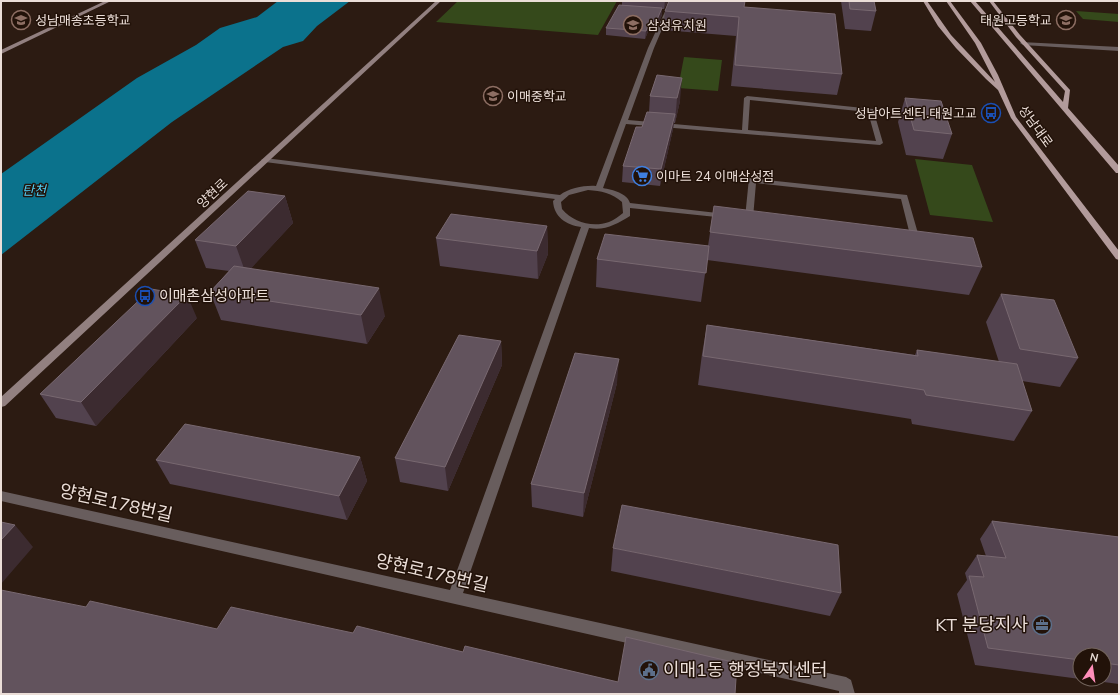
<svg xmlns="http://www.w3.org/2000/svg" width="1120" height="695" font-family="Mulish,'Noto Sans KR',sans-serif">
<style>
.green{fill:#35491b}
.water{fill:#0b728c}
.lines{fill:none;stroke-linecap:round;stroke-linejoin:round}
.minor{fill:#685d5d;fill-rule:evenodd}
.secondary{fill:#928080;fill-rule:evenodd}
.primary{fill:#b29b9b;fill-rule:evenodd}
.wall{fill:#52424e}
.shaded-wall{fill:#3c2b30}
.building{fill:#62535d;stroke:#786870}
.labels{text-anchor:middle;stroke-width:3;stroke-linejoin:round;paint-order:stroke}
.far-poi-label{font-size:13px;fill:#ebded8;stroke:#221209;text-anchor:start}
.far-street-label{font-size:13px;fill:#ebded8;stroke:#221209}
.far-water-label{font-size:13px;font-style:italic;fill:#52d0f7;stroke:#221209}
.poi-label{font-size:15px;fill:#ebded8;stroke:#221209;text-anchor:start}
.near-street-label{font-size:18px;fill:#ebded8;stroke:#221209}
.near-poi-label{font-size:18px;fill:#ebded8;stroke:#221209;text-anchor:end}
</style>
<rect width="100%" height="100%" fill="#2c1b12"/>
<path class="green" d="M458,1H617L598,35L436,22Z
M1076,11L1119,14V22L1083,19Z
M684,57L722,60L718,91L678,88Z
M915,159L972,165L993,222L930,215Z"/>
<path class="water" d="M278,1H350L317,26L303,41L283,47L172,122L1,255V174L137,78L196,45L220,28L257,17Z"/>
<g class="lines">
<path class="minor" d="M670,1H674L654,48L628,120L742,130L744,98L747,96L873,109L883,143L880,145L626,124L603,188C613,190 627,193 630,203L726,214L730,216L726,218L630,208V216C617,224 605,231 589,228L463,593L846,677L851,680L855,694H839V691L1,501V491L450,590L581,227C566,225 554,217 553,201L555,199L265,162L261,160L265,158L560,195C569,188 586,185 596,186L648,48ZM750,100L868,112L876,141L748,130ZM588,190C601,191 612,193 622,202L623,213C619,216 614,220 609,222C592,228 573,222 562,209L561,202L569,195Z
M1021,42L1119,47V51L1023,45L1020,43Z
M749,178L907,195L919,237L915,240L908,239L907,237L910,235L901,199L756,183L753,218L752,220H746L745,218Z"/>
<path class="secondary" d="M105,1H111L1,54V50Z
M436,1H441L5,406L1,407V397Z"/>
<path class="primary" d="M923,1H927L951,35L995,82L975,43L946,1H950L981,43L998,75L1016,117L1119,251V260L1116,259L1011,118L998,90L986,79L956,48L938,26Z
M970,1H975L1063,102L1065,91L1016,37L989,1H993L1020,35L1070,90L1068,108L1119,166V173H1116Z"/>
</g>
<path class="wall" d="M622,1H668L664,9H662V15L655,30L649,29L645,39L606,35V28L622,5Z
M841,1H874L876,11L871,31L845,29Z
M744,7L842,74L837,95L731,86L736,36L663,30L665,11Z
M657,75L680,101L675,123H674L673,129L660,186L622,182L623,166L642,127L649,112L650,96Z
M905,98L952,134L943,159L906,155L898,122Z
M285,196L293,223L250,269L385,316L367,344L221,320L210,292L229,271L206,268L195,240Z
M714,206L982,267L969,295L707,260L701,302L596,287L597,259L708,246Z
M547,226L548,254L538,279L440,266L436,238Z
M1001,294L1078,358L1060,387L1022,381L1032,411L1014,441L912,424L911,419L698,385L702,354L707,325L915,355L917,350L999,362L986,322Z
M197,318L96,426L56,418L40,394Z
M501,341L502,365L448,491L400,482L395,458Z
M617,383L583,517L532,507L531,484Z
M360,457L367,481L347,520L170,484L156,460Z
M992,521L1119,537V684L1080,679H1104V655H1080V679L975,665L957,594L967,580L965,573L977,555L986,556L980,539Z
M613,548L841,593L830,616L611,571Z"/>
<path class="shaded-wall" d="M665,1H668L664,9Z
M662,8V15L655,30L656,22Z
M650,22L649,29L645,39L646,31Z
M682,78L680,101L675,123L677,98Z
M675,114L673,129L660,186L661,169Z
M285,196L293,223L246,274L236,246Z
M547,226L548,254L538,279L537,251Z
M379,288L385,316L367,344L361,315Z
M187,295L197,318L96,426L81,402Z
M501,341L502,365L448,491L445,467Z
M619,359L617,383L583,517L584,493Z
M360,457L367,481L347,520L339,496Z
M15,525L33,547L1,584V540Z"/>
<path class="building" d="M669,1H745L744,7L835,14L842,74L735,65L739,17L665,11Z
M849,1H874L876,11L850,9Z
M619,5L662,8L656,22H650L646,31L606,28Z
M657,75L682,78L677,98L650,96Z
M905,98L941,101L952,134L914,130Z
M647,112L675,114L661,169L623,166L636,127H642Z
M248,191L285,196L236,246L195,240Z
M714,206L973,238L982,267L710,232Z
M451,214L547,226L537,251L436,238Z
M605,234L709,246L706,273L597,259Z
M234,266L379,288L361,315L210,292Z
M151,289L187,295L81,402L40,394Z
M1001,294L1054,300L1078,358L1020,349Z
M707,325L918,356L917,350L1017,364L1032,411L926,395L924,390L703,356Z
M459,335L501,341L445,467L395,458Z
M575,353L619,359L584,493L531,484Z
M185,424L360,457L339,496L156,460Z
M622,505L838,545L841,593L613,548Z
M992,521L1119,537V665L1104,663V655H1080V660L988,648L969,576L984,577L977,555L1006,558Z
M1,522L15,525L1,540Z
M1,590L86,607L90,601L217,629L231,607L353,633L357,626L463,652L465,646L618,682L626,637L737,663L735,694H1Z"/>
<defs>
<g id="school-ring" transform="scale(1)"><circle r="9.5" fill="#221209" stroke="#8d6e63" stroke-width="1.5"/><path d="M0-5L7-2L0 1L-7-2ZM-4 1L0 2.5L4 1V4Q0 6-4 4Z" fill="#8d6e63"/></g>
<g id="bus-ring" transform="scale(1)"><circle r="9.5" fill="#221209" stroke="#1a4fb4" stroke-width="1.5"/><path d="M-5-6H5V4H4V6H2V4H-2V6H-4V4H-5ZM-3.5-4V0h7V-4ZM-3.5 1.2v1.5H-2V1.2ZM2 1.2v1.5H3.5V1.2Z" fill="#1a4fb4"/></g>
<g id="supermarket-ring" transform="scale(1)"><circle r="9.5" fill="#221209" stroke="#3f7fe0" stroke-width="1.5"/><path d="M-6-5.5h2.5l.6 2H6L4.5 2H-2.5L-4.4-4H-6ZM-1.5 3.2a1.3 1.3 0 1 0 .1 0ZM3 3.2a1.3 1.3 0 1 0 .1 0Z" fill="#3f7fe0"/></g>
<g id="office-ring" transform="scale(1)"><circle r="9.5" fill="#221209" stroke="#5c6f8a" stroke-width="1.5"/><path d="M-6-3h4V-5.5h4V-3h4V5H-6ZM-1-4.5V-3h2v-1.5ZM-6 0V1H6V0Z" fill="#5c6f8a"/></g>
<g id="civic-ring" transform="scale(1)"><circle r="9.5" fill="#221209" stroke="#5c6f8a" stroke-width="1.5"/><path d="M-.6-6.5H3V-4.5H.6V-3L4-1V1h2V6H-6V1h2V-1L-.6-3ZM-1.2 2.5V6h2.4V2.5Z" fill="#5c6f8a"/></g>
</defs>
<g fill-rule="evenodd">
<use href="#school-ring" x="21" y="20"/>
<use href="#school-ring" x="1066" y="20"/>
<use href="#school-ring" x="633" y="25"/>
<use href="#school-ring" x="493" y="96"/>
<use href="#bus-ring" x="991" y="113"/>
<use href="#supermarket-ring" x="642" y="176"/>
<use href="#bus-ring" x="145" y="296"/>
<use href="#office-ring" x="1042" y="625"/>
<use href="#civic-ring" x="649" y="670"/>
</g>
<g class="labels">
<g class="far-poi-label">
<text x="35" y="25">성남매송초등학교</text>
<text x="1052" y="25" text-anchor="end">태원고등학교</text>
<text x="647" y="30">삼성유치원</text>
<text x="507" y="101">이매중학교</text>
<text x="977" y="118" text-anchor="end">성남아트센터.태원고교</text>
<text x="656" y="181">이마트 24 이매삼성점</text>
</g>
<g class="far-street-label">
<text transform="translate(1036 126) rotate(54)" y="5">성남대로</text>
<text transform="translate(212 193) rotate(-43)" y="5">양현로</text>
</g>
<g class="far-water-label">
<text x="34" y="195">탄천</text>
</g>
<g class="poi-label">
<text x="159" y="301">이매촌삼성아파트</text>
</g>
<g class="near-street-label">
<text transform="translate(116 503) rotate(13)" y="6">양현로178번길</text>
<text transform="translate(432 573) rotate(13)" y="6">양현로178번길</text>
</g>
<g class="near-poi-label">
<text x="1028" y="631">KT 분당지사</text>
<text x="663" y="676" text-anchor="start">이매1동 행정복지센터</text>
</g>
</g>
<rect width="1120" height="695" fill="none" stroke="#ebded8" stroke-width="4"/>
<g transform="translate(1092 667) rotate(13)"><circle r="19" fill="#221209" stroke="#72645c"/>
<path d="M0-3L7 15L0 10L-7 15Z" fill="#ff8eba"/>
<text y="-6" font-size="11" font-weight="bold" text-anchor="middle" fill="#ebded8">N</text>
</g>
</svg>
